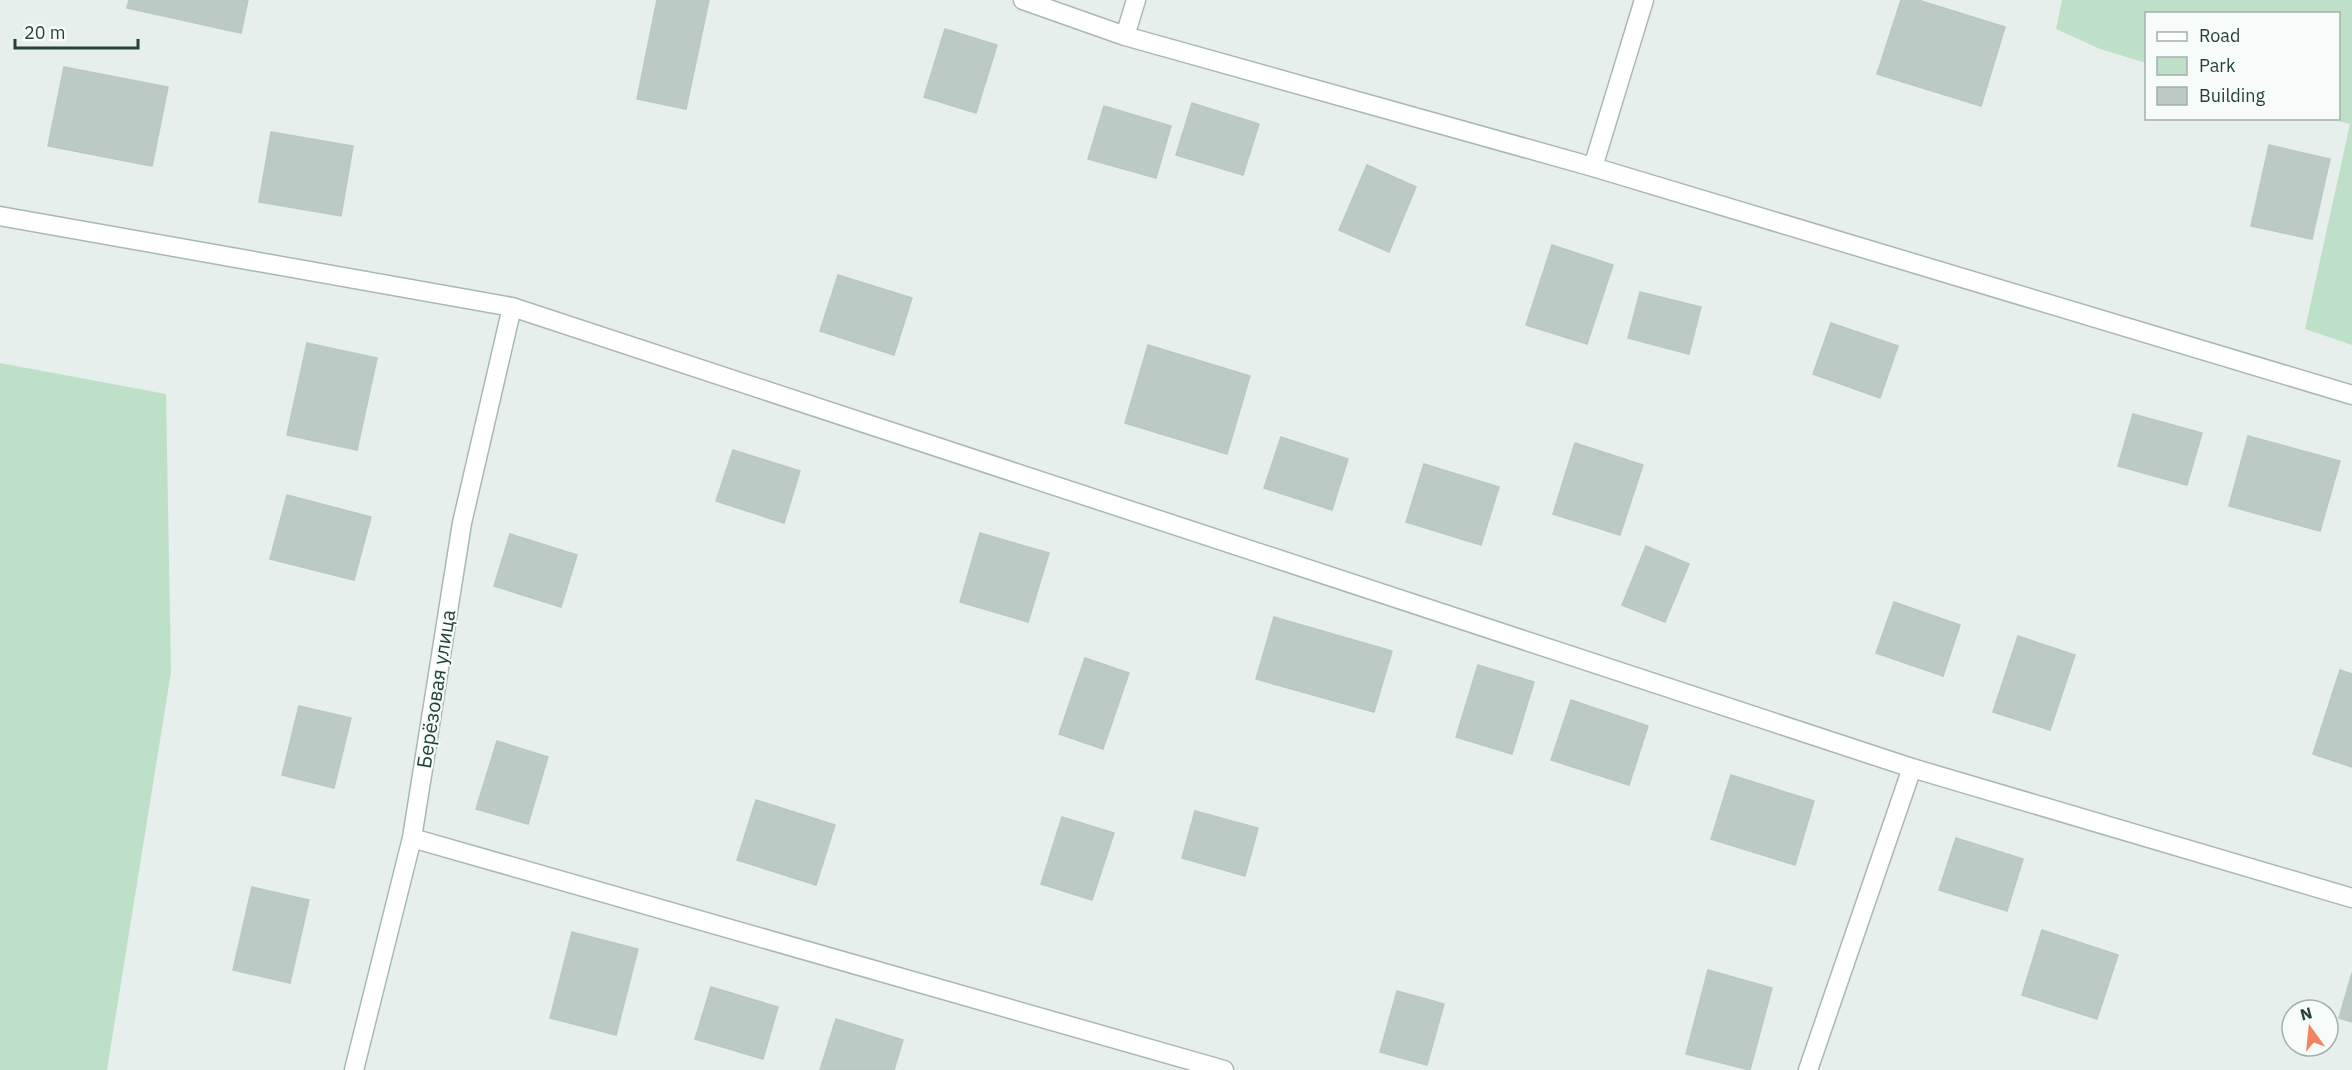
<svg xmlns="http://www.w3.org/2000/svg" width="2352" height="1070" font-family="'IBM Plex Sans',sans-serif">
<style>
.green{fill:#bfe0c8}
.building{fill:#bbcac4;stroke:#b8c9c2;stroke-width:1.5}
.lines{fill:none;stroke-linecap:round;stroke-linejoin:round}
.minor-casing{stroke:#a8b8b2;stroke-width:21}
.minor{stroke:#fff;stroke-width:18}
.labels{text-anchor:middle;stroke-width:4.5;stroke-linejoin:round;paint-order:stroke}
.street-label{font-size:20px;fill:#24423a;stroke:#f7fbf9}
</style>
<rect width="100%" height="100%" fill="#e6efeb"/>
<path class="green" d="M2062,0H2352V345L2305,329L2350,124L2332,119L2338,118V14H2146V63L2100,49L2056,29Z
M0,363L166,394L171,672L107,1070H0Z"/>
<path class="building" d="M129,0H248L241,33L127,8Z
M657,0H709L686,109L637,99Z
M1901,0H1918L2005,27L1981,106L1877,74Z
M945,29L997,45L976,113L924,97Z
M64,67L168,87L152,166L48,146Z
M1192,103L1259,124L1243,175L1176,155Z
M1104,106L1171,126L1156,178L1088,159Z
M271,132L353,146L341,216L259,202Z
M2269,145L2330,159L2312,239L2251,226Z
M1367,165L1416,187L1389,252L1339,230Z
M1552,245L1613,265L1587,344L1526,325Z
M838,275L912,298L894,355L820,331Z
M1640,292L1701,307L1689,354L1628,338Z
M1831,323L1898,346L1880,398L1813,374Z
M307,343L377,358L357,450L287,435Z
M1148,345L1250,376L1227,454L1125,423Z
M2133,414L2202,433L2187,485L2118,466Z
M2248,436L2340,461L2320,531L2229,506Z
M1281,437L1348,459L1332,510L1264,488Z
M1575,443L1643,465L1620,535L1553,514Z
M733,450L800,471L784,523L716,501Z
M1424,464L1499,487L1481,545L1406,522Z
M287,495L371,517L354,580L270,559Z
M980,533L1049,553L1028,622L960,602Z
M510,534L577,555L561,607L494,586Z
M1646,546L1689,564L1665,622L1622,605Z
M1894,602L1960,625L1943,676L1876,653Z
M1274,617L1392,651L1374,712L1256,679Z
M2018,636L2075,655L2050,730L1993,712Z
M1085,658L1129,673L1103,749L1059,734Z
M1478,665L1534,682L1512,754L1456,737Z
M2340,670L2352,674V767L2313,754Z
M1571,700L1648,726L1629,785L1551,760Z
M299,706L351,718L334,788L282,775Z
M497,741L548,757L528,824L476,809Z
M1731,775L1814,801L1795,865L1711,839Z
M756,800L835,825L816,885L737,860Z
M1195,811L1258,828L1245,876L1182,858Z
M1062,817L1114,833L1092,900L1041,884Z
M1956,838L2023,859L2007,911L1939,890Z
M252,887L309,900L290,983L233,970Z
M2042,930L2118,955L2097,1019L2022,995Z
M572,932L638,949L616,1035L550,1018Z
M1708,970L1772,988L1750,1070L1686,1054Z
M2352,973V1022L2339,1018Z
M711,987L778,1007L763,1059L695,1039Z
M1397,991L1444,1004L1427,1065L1380,1052Z
M836,1019L903,1040L894,1070H820Z"/>
<g class="lines">
<g class="minor-casing">
<path id="minor" d="M1023,0L1125,36L1593,167L2352,395
M1125,36L1136,0
M1593,167L1644,0
M0,216L512,307L1912,768L2352,898
M412,838L1224,1070
M354,1070L412,838L462,523L512,307
M1808,1070L1912,768"/>
</g>
<use href="#minor" class="minor"/>
</g>
<g class="labels">
<g class="street-label">
<text transform="translate(436 689) rotate(-81)" y="7">Берёзовая улица</text>
</g>
</g>
<rect x="2145" y="12" width="195" height="108" fill="#f7fbf9" stroke="#a3b1ad" stroke-width="1.5"/>
<rect x="2157" y="32" width="30" height="9" fill="#ffffff" stroke="#a3b1ad" stroke-width="1.5"/>
<text x="2199" y="42" font-size="18" fill="#24423a">Road</text>
<rect x="2157" y="57" width="30" height="18" fill="#bfe0c8" stroke="#a3b1ad" stroke-width="1.5"/>
<text x="2199" y="72" font-size="18" fill="#24423a">Park</text>
<rect x="2157" y="87" width="30" height="18" fill="#bbcac4" stroke="#a3b1ad" stroke-width="1.5"/>
<text x="2199" y="102" font-size="18" fill="#24423a">Building</text>
<g transform="translate(2310 1028) rotate(345)"><circle r="28" fill="#f7fbf9" stroke="#a3b1ad" stroke-width="1.5"/>
<path d="M0-4.5L10 22L0 15L-10 22Z" fill="#f4845f"/>
<text y="-9" font-size="16" font-weight="bold" text-anchor="middle" fill="#24423a">N</text>
</g>
<path d="M15 39v9h123v-9" fill="none" stroke="#24423a" stroke-width="3"/>
<text x="24" y="39" font-size="18" fill="#24423a" stroke="#f7fbf9" stroke-width="4.5" paint-order="stroke">20 m</text>
</svg>
